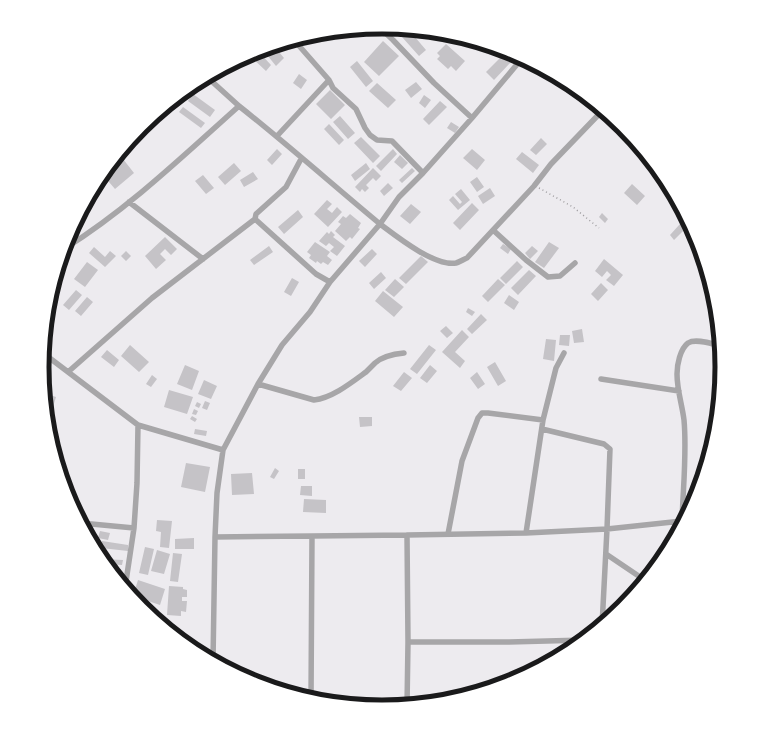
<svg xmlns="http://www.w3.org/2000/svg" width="765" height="735" font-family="Helvetica,sans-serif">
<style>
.building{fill:#c5c3c7}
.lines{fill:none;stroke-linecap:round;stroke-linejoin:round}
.path{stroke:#9f9da0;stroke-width:1.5;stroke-dasharray:1 3;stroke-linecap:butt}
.minor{stroke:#a7a6a8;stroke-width:5.5}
.rim{fill:none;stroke:#1a1a1b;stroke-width:5}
</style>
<rect width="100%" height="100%" fill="#edebef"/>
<path class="building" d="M409,30L426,50L419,56L402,37Z
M383,41L399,56L379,76L364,62Z
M446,44L465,61L456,71L451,66L448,69L437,59L440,56L437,53Z
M274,46L284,58L276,66L263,50Z
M258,51L271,65L266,71L249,55Z
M503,55L511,62L494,80L486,72Z
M241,59L233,69L229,66Z
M357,61L373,81L366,87L350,67Z
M299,74L307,80L301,89L293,83Z
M416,82L422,89L411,98L405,90Z
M377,83L396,100L388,108L369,91Z
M330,90L345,105L331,119L316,104Z
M193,94L215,110L210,117L188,101Z
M424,95L431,100L425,108L419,103Z
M440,101L447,107L429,125L423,119Z
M183,107L205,123L201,128L179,112Z
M340,116L355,133L348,139L333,122Z
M451,122L459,127L455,133L447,128Z
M329,124L344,140L339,145L324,129Z
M361,137L380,156L373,163L354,143Z
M541,138L547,144L536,155L530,150Z
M277,149L282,154L272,165L267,160Z
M393,149L397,154L381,171L376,166Z
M472,149L485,160L477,170L463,158Z
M522,152L539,165L533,173L516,159Z
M400,155L408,163L402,169L394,162Z
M123,159L134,173L115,189L103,175Z
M234,163L241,171L225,185L218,177Z
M366,163L370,169L355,181L351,175Z
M373,168L381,176L376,181L373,178L366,185L369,188L365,192L362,189L360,192L355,187Z
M412,168L415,171L402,183L399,180Z
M253,172L258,179L244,187L240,180Z
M203,175L214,188L206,194L195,181Z
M477,177L484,187L477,192L470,182Z
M388,183L393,188L384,196L380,191Z
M632,184L645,196L637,205L624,193Z
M490,188L495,196L483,204L478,196Z
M461,189L470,200L458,210L449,200L453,196L460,204L462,202L455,194Z
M327,200L332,204L327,209L332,213L337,207L342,212L328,227L314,214Z
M472,203L479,210L460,230L453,223Z
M411,204L421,212L410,224L400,216Z
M298,210L303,217L284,234L278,227Z
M602,213L608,219L605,223L599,217Z
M350,214L361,223L358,228L360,229L352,239L350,237L346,241L335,231L341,224L338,222L343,216L346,218Z
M680,224L685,229L674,240L670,235Z
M331,231L335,235L333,237L345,246L337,256L330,251L334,247L329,243L326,246L319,241L327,232L329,234Z
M165,237L177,249L171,255L165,249L160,254L166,260L156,269L145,256Z
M315,242L330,252L327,256L332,260L328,265L323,262L321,264L317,261L316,263L309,258L311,255L307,252Z
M549,242L559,248L544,268L535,262Z
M503,244L511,249L508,254L500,248Z
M269,246L273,252L254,265L250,260Z
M532,246L538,251L530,259L525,253Z
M94,247L105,257L110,251L116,256L105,267L89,253Z
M372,249L377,254L365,267L359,261Z
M126,251L131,256L126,261L121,256Z
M421,256L428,262L406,284L399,278Z
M604,259L623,275L614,286L606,280L611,275L607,271L602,277L595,271Z
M517,261L523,267L506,284L500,278Z
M87,262L98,270L85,287L74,279Z
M529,270L536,276L518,295L511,288Z
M381,272L386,278L374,289L369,283Z
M292,278L299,282L291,296L284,292Z
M395,279L404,287L394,297L385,290Z
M498,279L505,285L488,302L482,296Z
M601,283L608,290L598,301L591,294Z
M76,290L82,295L69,310L63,305Z
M383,291L403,307L394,317L375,301Z
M509,295L519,302L514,310L504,303Z
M87,297L93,302L81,316L75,311Z
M468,308L475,312L472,316L466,312Z
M481,314L487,320L472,334L467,329Z
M446,326L453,333L447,338L440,331Z
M582,329L584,342L574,343L572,331Z
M462,330L469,337L455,352L465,361L460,368L442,352Z
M560,335H570L569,346L559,345Z
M546,339L556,340L554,361L543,359Z
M130,345L149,362L139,372L121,356Z
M429,345L436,350L417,374L410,369Z
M107,350L119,360L114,367L101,357Z
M495,362L506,381L498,386L487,367Z
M185,365L199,371L192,390L177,384Z
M430,365L437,371L427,383L420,378Z
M404,372L412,378L401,391L393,386Z
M477,372L485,384L478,389L470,378Z
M152,375L157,379L151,387L146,384Z
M204,380L217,386L211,399L198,394Z
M169,390L193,397L187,414L164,407Z
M44,393L56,397L53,407L46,404Z
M205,401L210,403L207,410L202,408Z
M197,402L201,404L199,408L195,406Z
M194,409L198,411L196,415L192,414Z
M46,412L50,413L47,422Z
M192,416L197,419L195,422L190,419Z
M359,417H372V426L360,427Z
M195,429L207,431L206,436L194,434Z
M186,463L210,467L205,492L181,487Z
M275,468L279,471L274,479L270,477Z
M298,469H305V479H298Z
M252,473L254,494L232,495L231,474Z
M301,486H312V496L300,495Z
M304,499L326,500V513L303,512Z
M157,520L172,521L169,548L160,547L161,532L156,531Z
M100,531L110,533L108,540L98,538Z
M194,538V549H175V539Z
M102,541L128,545V551L101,548Z
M145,547L154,549L148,575L139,573Z
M157,550L170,554L164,574L151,571Z
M173,553L182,554L178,582L170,581Z
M101,559L123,560L122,565L105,564Z
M110,569L121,570L120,582L112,571Z
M138,580L165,589L160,605L133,596Z
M169,586L183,587V589L187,590V597H182V601H187L186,612L181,611V616L167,615Z"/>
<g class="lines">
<path class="path" d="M539,188L573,207L599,228"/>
<path class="minor" d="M379,27L393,40L434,83L472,118
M294,40L329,80L333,88L356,109L365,128L370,135L377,140L392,141L423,173
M507,51L512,58L519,62L472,118L423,173L399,197L380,224C396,236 435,267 456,263C460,262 464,259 467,258L534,186L551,164L603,110
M277,136L329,80
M301,159L286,187L256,214L255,219L316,274L330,282
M129,202L203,259
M493,230L526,260L548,277L560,276L575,263
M64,249C128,209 183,156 239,106L207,77
M43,353L138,425L137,483L134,528L81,523
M68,372L152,298L255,219
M601,379L679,391
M258,384L314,400C332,398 351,383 366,372C369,369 372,366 375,363C383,356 393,354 404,353
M138,425L223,450L217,493L215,537L213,661
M542,429L604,444L610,449L607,529L682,521L681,527
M223,450L258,384L282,345L310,312L330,282L380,224C333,185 287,144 239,106
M684,521H682C683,488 687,453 684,420C682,404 677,390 677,374C677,365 680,349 688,343C696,338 712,344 721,346
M526,533L543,420L556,368L564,353
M448,534L462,461L478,418L482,413H488L543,420
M407,535L526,533L607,529L602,626
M312,536L407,535L408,642L407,706
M215,537L312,536L311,700
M606,554L646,581
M125,588L134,528
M408,642H509L585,640"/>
</g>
<path d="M0 0H765V735H0ZM49 367a333 333 0 1 1 666 0a333 333 0 1 1-666 0Z" fill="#fff" fill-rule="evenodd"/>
<path class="rim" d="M49 367a333 333 0 1 1 666 0a333 333 0 1 1-666 0Z"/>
</svg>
